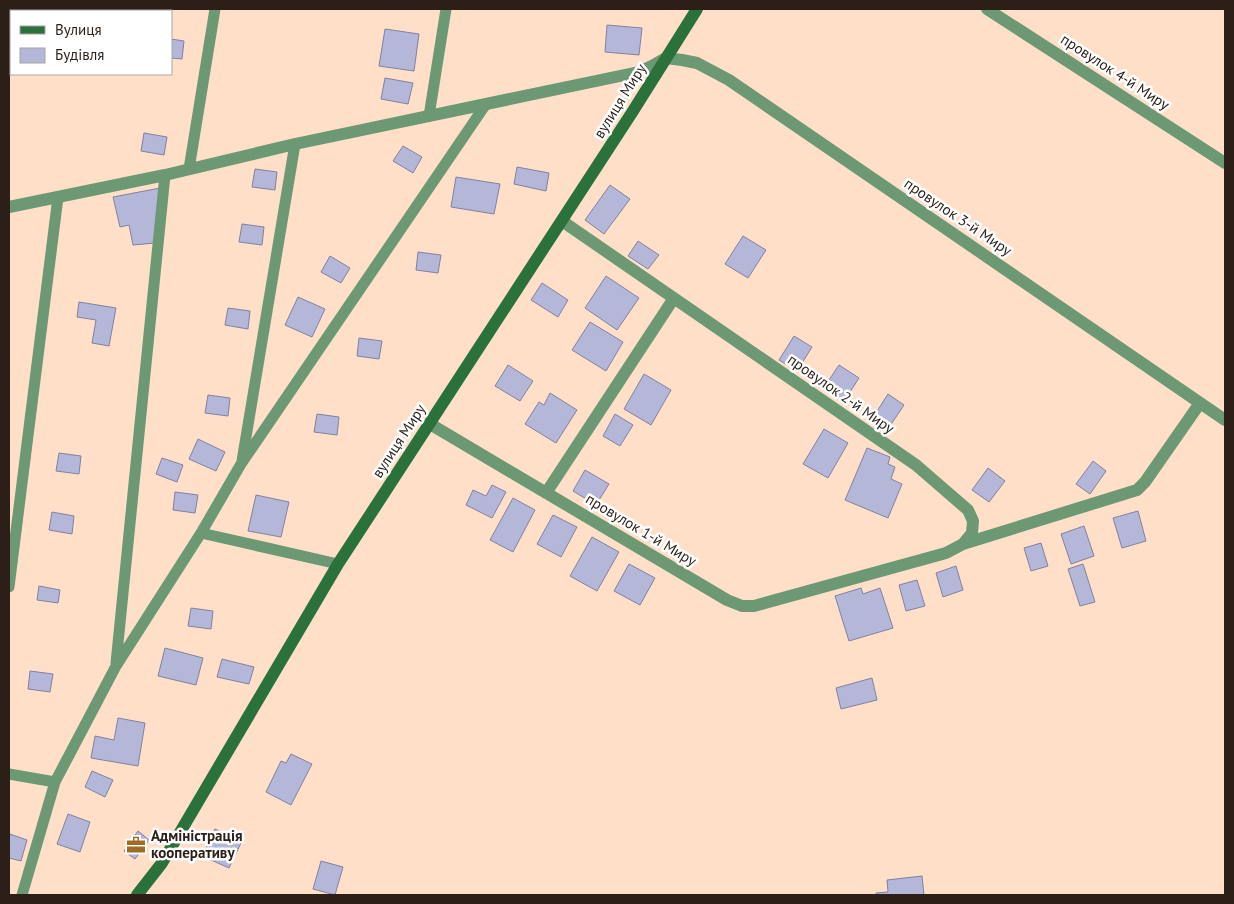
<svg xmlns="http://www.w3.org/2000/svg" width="1234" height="904" font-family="'PT Sans',sans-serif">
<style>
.building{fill:#b5b7d8;stroke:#8081a1}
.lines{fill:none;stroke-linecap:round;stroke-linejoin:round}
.lane{stroke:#6c9873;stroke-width:11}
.street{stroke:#6c9873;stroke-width:12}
.secondary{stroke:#2a713b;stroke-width:12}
.labels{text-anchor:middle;stroke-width:5;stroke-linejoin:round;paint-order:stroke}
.street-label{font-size:15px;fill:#2b1f17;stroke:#fff}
.poi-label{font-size:15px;font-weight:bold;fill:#2b1f17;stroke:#fff;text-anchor:start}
</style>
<rect width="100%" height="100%" fill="#ffdfc8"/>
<path class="building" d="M607,25L642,28L639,55L605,52Z
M385,29L419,34L414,71L379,66Z
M171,39L184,41L182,59L171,58Z
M385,78L413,83L408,104L381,99Z
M144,133L167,137L164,155L141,151Z
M403,146L422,157L413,173L393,161Z
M517,167L549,173L546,191L514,184Z
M255,169L277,172L275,190L252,187Z
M456,177L500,184L494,214L451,207Z
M610,185L630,199L604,234L585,220Z
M160,188L155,243L133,245L129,225L120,227L113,197Z
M242,224L264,227L262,245L239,242Z
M743,236L766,250L748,278L725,264Z
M638,241L659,255L648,269L628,256Z
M418,252L441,255L438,273L416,270Z
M330,256L350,268L341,283L321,272Z
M606,276L639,298L617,330L585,308Z
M542,283L568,300L558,317L531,300Z
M298,297L325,309L312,337L285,325Z
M79,302L116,308L109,346L92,343L96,320L77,317Z
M228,308L250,311L248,329L225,325Z
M590,322L623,342L606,371L572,350Z
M794,336L812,347L797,371L779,360Z
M359,338L382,341L379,359L357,356Z
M508,365L533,381L520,401L495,386Z
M839,365L859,378L843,403L823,389Z
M644,374L671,390L651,425L624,409Z
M550,393L577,410L556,443L525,424L539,402L544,405Z
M888,394L904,405L888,429L872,419Z
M208,395L230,398L228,416L205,413Z
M317,414L339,417L337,435L314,432Z
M615,414L633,425L620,446L603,436Z
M824,429L848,443L828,478L803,464Z
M198,439L225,452L216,471L189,459Z
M867,448L890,457L888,464L895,467L891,479L902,484L888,518L845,500Z
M59,453L81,456L79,474L56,471Z
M162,458L183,465L177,482L156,474Z
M1093,461L1106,471L1090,494L1076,484Z
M988,468L1005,481L989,502L972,490Z
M585,470L609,484L596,505L573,491Z
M492,485L506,492L492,518L466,505L473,490L486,496Z
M175,492L198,495L195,513L173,510Z
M256,495L289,502L281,537L248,531Z
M513,498L535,510L513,552L490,540Z
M1138,511L1146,541L1122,548L1113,518Z
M52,512L74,516L72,534L49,530Z
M553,515L577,527L561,557L537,544Z
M1084,526L1094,556L1071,564L1061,534Z
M592,537L619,552L597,591L570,576Z
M1041,543L1048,566L1031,571L1024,548Z
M629,564L655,578L640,605L614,591Z
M1083,564L1095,602L1080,606L1068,569Z
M956,566L963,590L943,597L936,573Z
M917,580L925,606L906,611L899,585Z
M39,586L60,590L58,603L37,600Z
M861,588L863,594L880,588L893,628L849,641L835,596Z
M191,608L213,611L211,629L188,626Z
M165,648L203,658L196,685L158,676Z
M222,659L254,667L249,684L217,677Z
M30,671L53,674L50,692L28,689Z
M872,678L877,700L841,709L836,688Z
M118,718L145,723L138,766L91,758L95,736L114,740Z
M291,754L312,764L291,805L266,792L281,761L286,763Z
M92,771L113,780L105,797L85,787Z
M68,814L90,822L80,852L57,844Z
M215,829L242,841L229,868L202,856Z
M138,831L149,840L135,859L124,851Z
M10,834L27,840L21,861L9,858V840Z
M321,861L343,867L335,895L313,889Z
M922,876L924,895H876V893L888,892L887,880Z"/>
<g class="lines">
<path class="lane" d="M429,116L446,9
M189,169L215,9
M242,461L295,144
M201,533L338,564
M9,587L58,197
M116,663L165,175
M9,774L55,782L116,666L201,533L241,464L486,104
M22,895L55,782"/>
<path class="street" d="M987,9L1225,163
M9,207L165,175L295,144L639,72L652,66L666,58L682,60L697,63L729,80L1225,420
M430,424L727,600L742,606H754L946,553L963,544L972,533L973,521L968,510L916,465L562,221
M546,493L674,298
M963,544L1137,490L1145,482L1200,403"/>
<path class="secondary" d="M137,895L162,863L338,564L633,111L697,9"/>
</g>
<defs>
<g id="office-bare" transform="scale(1.5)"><path d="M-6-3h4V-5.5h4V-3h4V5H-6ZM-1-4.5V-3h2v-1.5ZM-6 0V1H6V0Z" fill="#a06b23" stroke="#fff" stroke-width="2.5" paint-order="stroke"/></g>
</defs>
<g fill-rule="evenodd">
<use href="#office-bare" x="136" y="845"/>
</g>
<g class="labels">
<g class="street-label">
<text transform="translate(1115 72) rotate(33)" y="5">провулок 4-й Миру</text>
<text transform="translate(620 101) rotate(-58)" y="5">вулиця Миру</text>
<text transform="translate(958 217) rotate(34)" y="5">провулок 3-й Миру</text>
<text transform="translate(841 394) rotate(35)" y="5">провулок 2-й Миру</text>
<text transform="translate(399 441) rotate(-57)" y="5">вулиця Миру</text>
<text transform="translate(641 530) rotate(31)" y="5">провулок 1-й Миру</text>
</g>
<g class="poi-label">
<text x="151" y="841">Адміністрація<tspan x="151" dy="17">кооперативу</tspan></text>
</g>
</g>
<rect width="1234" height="904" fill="none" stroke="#2b1f17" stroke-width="20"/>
<rect x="10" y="10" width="162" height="65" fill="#ffffff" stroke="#aaa5a2"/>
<rect x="20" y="26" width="25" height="8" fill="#2a713b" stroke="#aaa5a2"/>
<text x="55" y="35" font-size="15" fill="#2b1f17">Вулиця</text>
<rect x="20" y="48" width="25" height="15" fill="#b5b7d8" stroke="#aaa5a2"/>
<text x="55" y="60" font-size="15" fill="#2b1f17">Будівля</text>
</svg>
